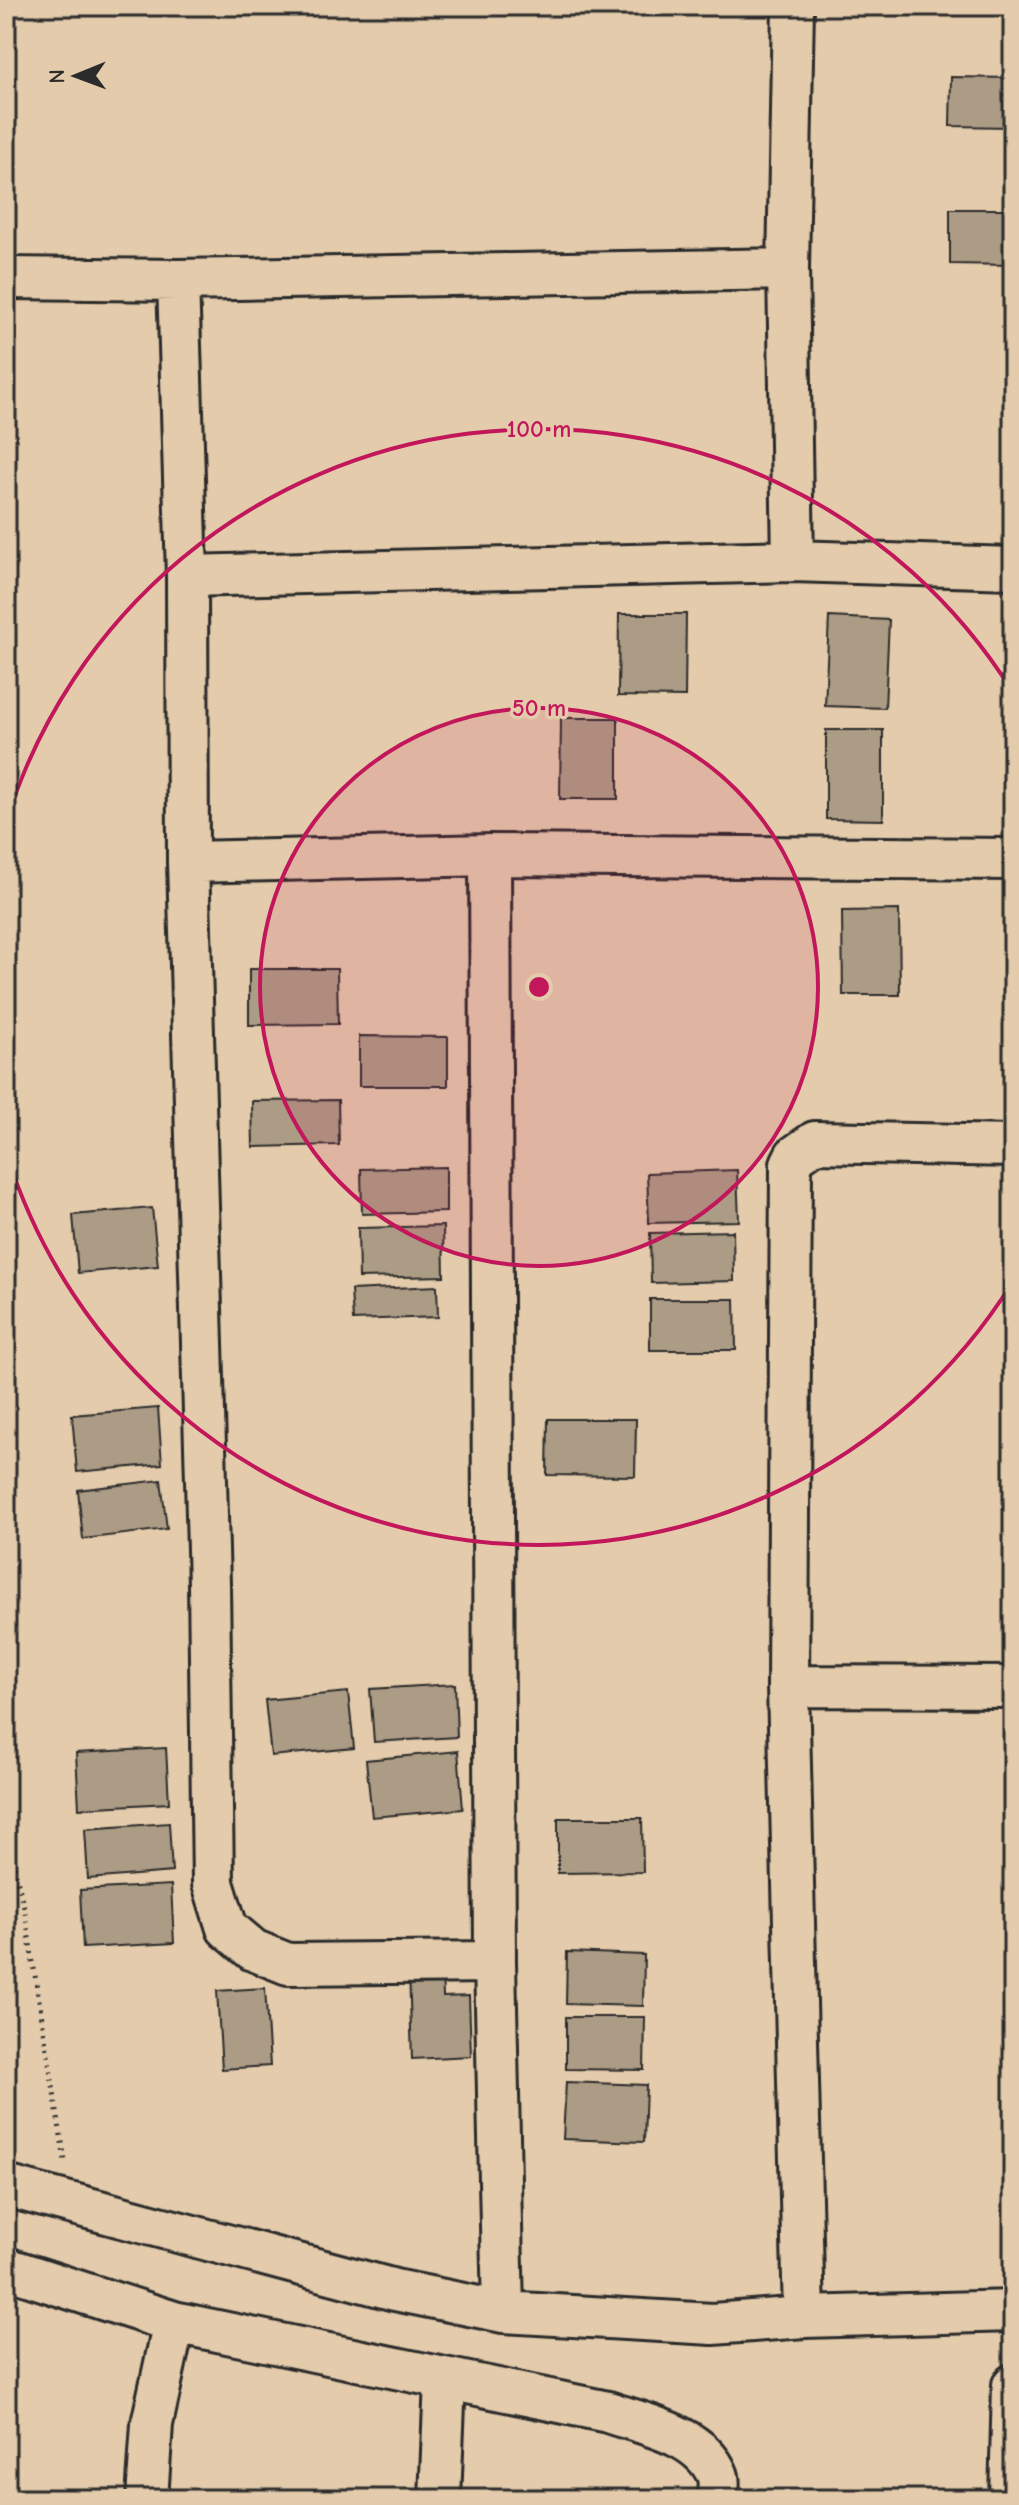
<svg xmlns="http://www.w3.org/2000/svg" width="1019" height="2505" font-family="'Comic Neue',sans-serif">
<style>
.building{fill:#ad9c85;stroke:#2b2b2b;stroke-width:2}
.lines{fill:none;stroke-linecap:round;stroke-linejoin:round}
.minor-casing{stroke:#2b2b2b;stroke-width:46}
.path{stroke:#2b2b2b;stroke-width:5;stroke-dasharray:2 6;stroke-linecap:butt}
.minor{stroke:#e3cbab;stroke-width:40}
.ring{fill:none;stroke:#c2185b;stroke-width:4}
.centre{fill:#c2185b;stroke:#e3cbab;stroke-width:4}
.ring-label{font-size:24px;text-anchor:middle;font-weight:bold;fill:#c2185b;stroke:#e3cbab;stroke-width:7;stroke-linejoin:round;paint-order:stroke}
</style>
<rect width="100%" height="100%" fill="#e3cbab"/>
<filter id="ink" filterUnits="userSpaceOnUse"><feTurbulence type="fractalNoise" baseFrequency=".0125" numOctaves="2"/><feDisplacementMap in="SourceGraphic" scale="16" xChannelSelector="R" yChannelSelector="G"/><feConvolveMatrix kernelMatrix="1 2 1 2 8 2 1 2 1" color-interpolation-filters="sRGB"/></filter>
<g filter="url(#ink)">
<path class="building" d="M951,77L1013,78V127L950,126Z
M950,209H1013V265L950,264Z
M619,614H686L685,697L618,696Z
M829,617L889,620L885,708L825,706Z
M561,718H618V799H560Z
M826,730H883V820L826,819Z
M899,910L900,995H843L842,911Z
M249,969H337L338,1024L249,1025Z
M359,1036L448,1037V1086H359Z
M338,1100L339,1145L253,1147L252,1101Z
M446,1167V1212L362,1214L361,1169Z
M737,1170L739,1221L649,1223L647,1173Z
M152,1208L158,1266L78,1273L73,1215Z
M443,1226L444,1276L359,1278L358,1228Z
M733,1231L734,1281L651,1283L650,1233Z
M437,1286L438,1317L353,1320L351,1290Z
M650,1299H735L736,1350H650Z
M158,1408L162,1464L77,1472L72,1415Z
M548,1419H636L635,1476L547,1475Z
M161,1480L167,1529L83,1539L78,1490Z
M455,1684L457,1737L374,1742L370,1689Z
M348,1692L354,1748L271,1756L265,1700Z
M166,1748L169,1803L79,1808L76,1753Z
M458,1751L463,1809L372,1817L366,1760Z
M558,1818H642L643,1872L558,1873Z
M169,1823L172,1872L88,1879L85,1829Z
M171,1885L174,1943L83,1948L80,1890Z
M567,1952L644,1955L643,2006L566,2004Z
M442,1970L443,1997L469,1996L471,2056L412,2059L409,1971Z
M265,1988L270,2066L222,2069L217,1991Z
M566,2017H645L644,2070L566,2069Z
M566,2082L646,2085L644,2142L563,2139Z"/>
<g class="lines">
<g class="minor-casing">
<path id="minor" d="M6,278L178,280L788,269
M178,280L187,576L188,862L209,1584L213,1883L227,1928L253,1950L288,1964L495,1962
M793,561L788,269L793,6
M187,576L793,561L1013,568
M490,855L495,1962L503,2312
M188,862L490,855L1013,859
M788,1686L1013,1687
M6,2186L395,2290L503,2312L713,2324L804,2317L1013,2311
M6,2268L174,2322
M804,2317L788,1686L791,1164L795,1156L815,1142L1013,1146
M147,2499L152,2424L174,2322L608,2412C643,2424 700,2434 717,2474C720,2480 718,2492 718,2499
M440,2499L445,2380
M1010,2499L1013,2385"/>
</g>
<path class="path" d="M6,1835L24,1907L65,2161"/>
<use href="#minor" class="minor"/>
</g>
</g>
<circle cx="539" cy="987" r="279" fill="#c2185b" fill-opacity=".12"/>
<g class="ring">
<circle cx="539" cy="987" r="279"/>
<path d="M1012 1283A558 558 0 0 1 7 1155M7 819A558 558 0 0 1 1012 691"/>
</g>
<circle cx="539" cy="987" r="12" class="centre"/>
<g class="ring-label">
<text x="539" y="437">100 m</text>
<text x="539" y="716">50 m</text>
</g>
<rect width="1019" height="2505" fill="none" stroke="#e3cbab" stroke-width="32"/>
<rect x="16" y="16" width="987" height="2473" fill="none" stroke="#2b2b2b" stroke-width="3" filter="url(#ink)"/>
<g transform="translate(76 76) rotate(269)" stroke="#e3cbab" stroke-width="6" paint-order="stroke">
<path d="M0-6L14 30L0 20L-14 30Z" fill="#2b2b2b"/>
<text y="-12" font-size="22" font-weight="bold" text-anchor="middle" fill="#2b2b2b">N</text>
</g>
</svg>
